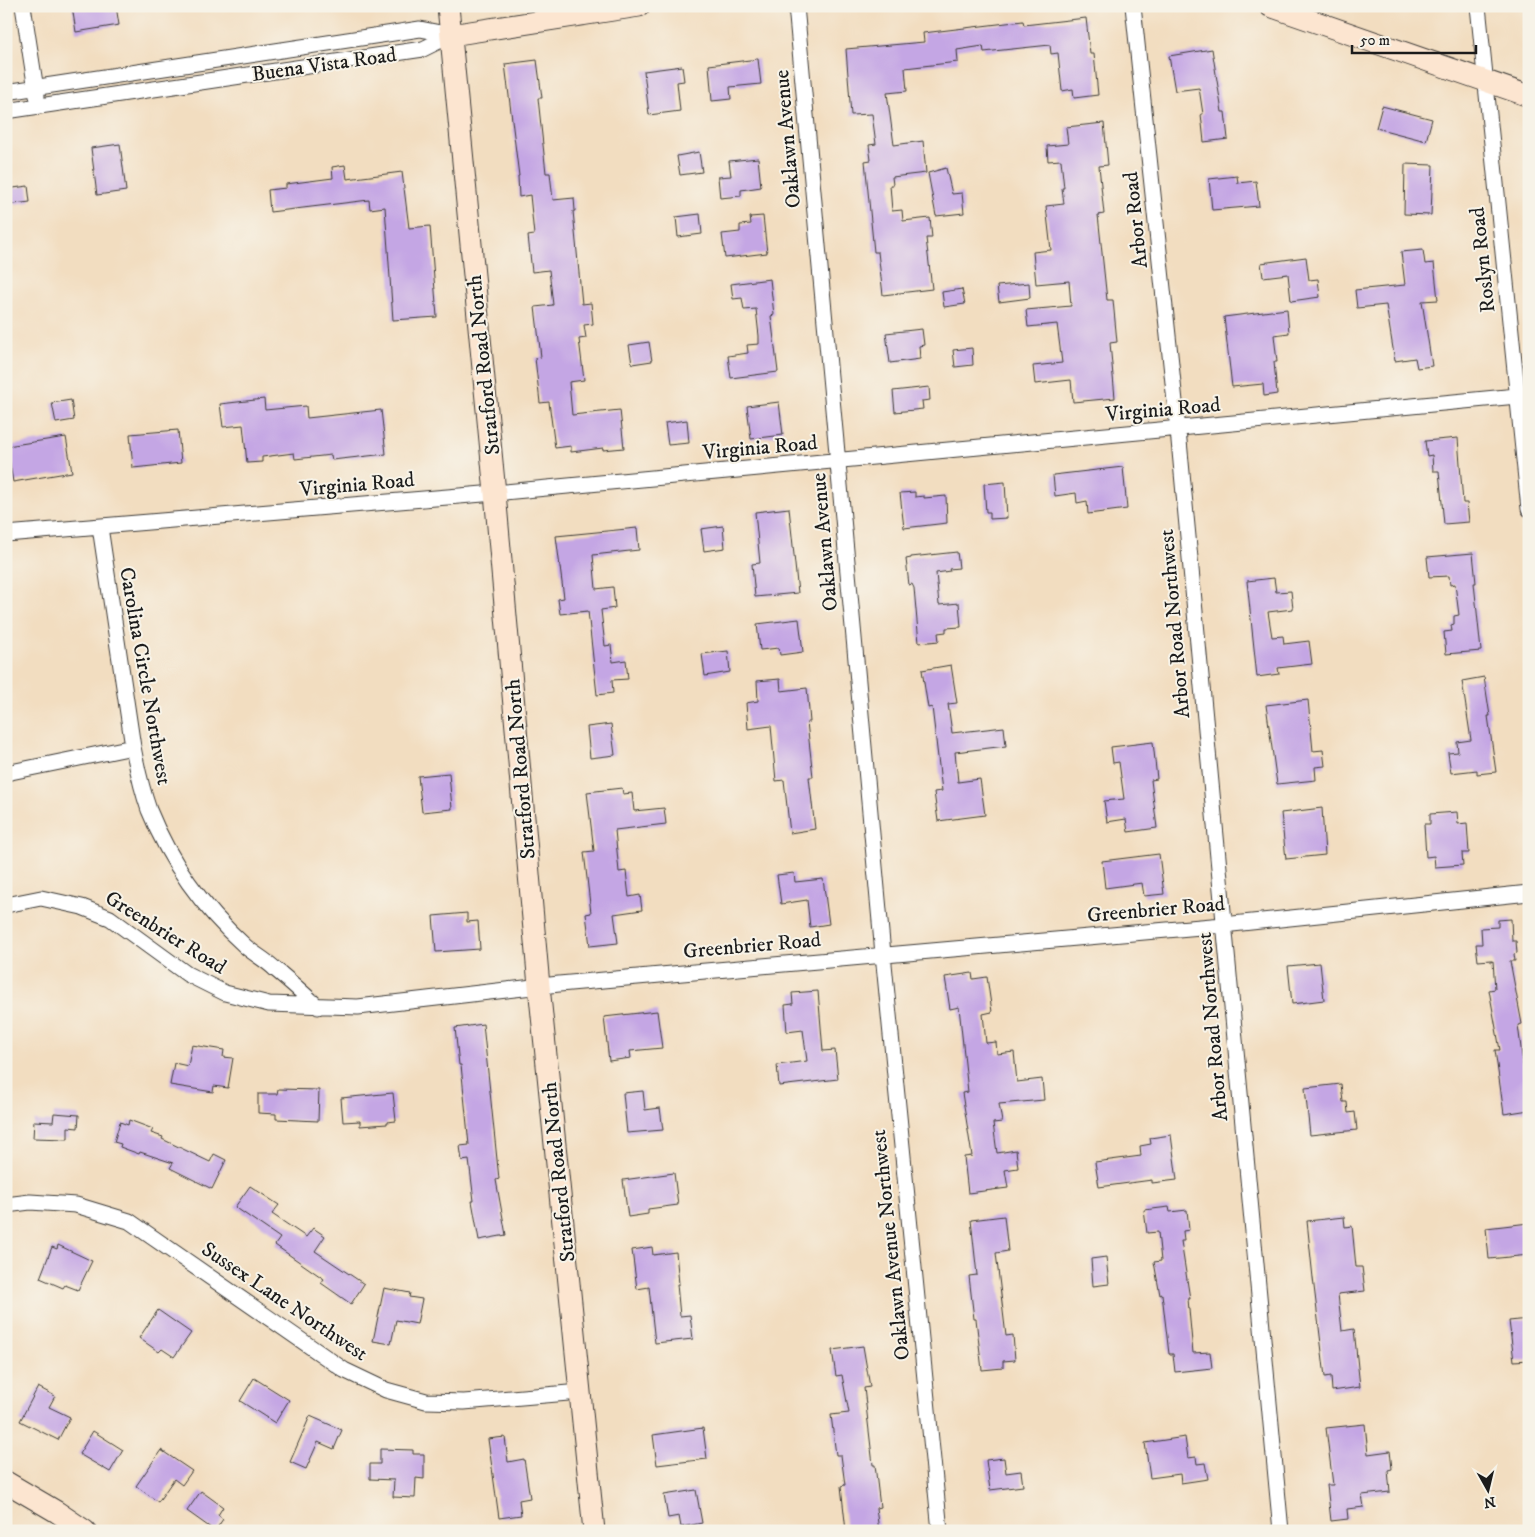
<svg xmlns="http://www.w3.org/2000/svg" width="1535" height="1537" font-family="'IM FELL DW Pica',serif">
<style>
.building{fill:#c4a6e4}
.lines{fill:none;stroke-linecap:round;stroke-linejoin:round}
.street-casing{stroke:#3c3935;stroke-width:17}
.secondary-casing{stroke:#3c3935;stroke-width:23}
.street{stroke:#fff;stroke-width:15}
.secondary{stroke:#fce5d0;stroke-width:21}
.labels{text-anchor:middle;stroke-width:4;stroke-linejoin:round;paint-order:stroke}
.street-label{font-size:21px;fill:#1c1c1c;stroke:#f7f3e8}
</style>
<rect width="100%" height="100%" fill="#f7f3e8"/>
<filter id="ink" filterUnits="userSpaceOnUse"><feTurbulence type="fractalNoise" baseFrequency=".02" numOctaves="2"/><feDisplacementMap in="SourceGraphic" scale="10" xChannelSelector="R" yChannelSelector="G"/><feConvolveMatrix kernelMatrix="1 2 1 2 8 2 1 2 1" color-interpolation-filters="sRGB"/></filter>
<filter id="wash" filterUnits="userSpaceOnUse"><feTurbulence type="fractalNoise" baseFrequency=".0096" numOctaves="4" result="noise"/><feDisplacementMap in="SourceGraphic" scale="20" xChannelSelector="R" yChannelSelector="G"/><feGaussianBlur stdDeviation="1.12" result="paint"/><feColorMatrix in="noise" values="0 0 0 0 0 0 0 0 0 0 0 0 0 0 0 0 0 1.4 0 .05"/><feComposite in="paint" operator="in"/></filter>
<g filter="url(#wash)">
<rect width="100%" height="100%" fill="#f2ddc0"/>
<g id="blocks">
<path class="building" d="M72,6H116L119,25L76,32Z
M1086,18L1090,54H1094L1098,95L1074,98L1073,89L1062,91L1058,53L1051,54L1050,45L984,52L983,46L957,50L958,62L905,68L907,91L887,93L894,145L923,141L926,173L892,177L893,185H890L892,211L902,210L903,221L930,218L932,238H926L932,289L883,295L878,252H874L865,161L871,160L869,145L876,144L872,114L851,115L846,49L924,42L923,33L1023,21L1024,25Z
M1212,49L1222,112H1225L1228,139L1204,142L1201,114H1203L1199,88L1175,91L1169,56Z
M758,59L761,84L730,87L731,99L712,101L709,65Z
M537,60L542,98H538L546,173H550L553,200L574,198L575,211H573L582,304L591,303L593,324L584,325L586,338L579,339L584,380L569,382L572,415L620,410L624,448L603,450V448L571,452V446L555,448L549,402L540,403L535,358L541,357L535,307L553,305L549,270L532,272L528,236L534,235L530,195L519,197L518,176H519L505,64Z
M682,66L684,81L677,82L680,111L649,115L644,71Z
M1382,106L1432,119L1426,141L1376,128Z
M1104,123L1108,165L1099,166L1104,214L1098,215L1107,300H1113L1117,342L1110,343L1115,398L1073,402L1071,380L1035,384L1033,366L1062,363L1057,324L1028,327L1026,310L1071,306L1069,281L1036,284L1033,252L1051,250L1046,206L1064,204L1062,188H1064L1061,160L1048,161L1047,146L1068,144L1066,127Z
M120,144L126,191L97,195L91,148Z
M699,152L702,172L680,175L677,156Z
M758,158L761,187L741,190V196L720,198L718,177L731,176L729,161Z
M1405,164L1433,165L1431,215L1404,214Z
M345,165L347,179L402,172L409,228L430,226L437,317L393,320L385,207L370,209L369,200L270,212L268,190L286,188V184L333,178L332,167Z
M946,168L952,194L962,193L964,213L936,216L928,173Z
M1237,176L1238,183L1256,181L1259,206L1212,210L1209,179Z
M28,186L30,202L6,205V189Z
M700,214L702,234L678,237L676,217Z
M763,216L767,253L725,258L722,234L740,232V225L751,224L750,217Z
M1423,250L1425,264L1434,263L1438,300L1422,301L1432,366L1417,368L1415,358L1395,361L1386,305L1357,308L1355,290L1405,285L1401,252Z
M1306,257L1309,280L1318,279L1320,297L1291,301L1288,274L1263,277L1261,263Z
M770,279L774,315L771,316L778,372L731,378L728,356L748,353L747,345L759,344V336L756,309L744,310L742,298L733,299L731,284Z
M1029,283L1030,298L999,302L997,286Z
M962,289L965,304L944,307L942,292Z
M1287,309L1289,333L1274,335L1277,362H1274L1277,394L1264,396L1263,384L1232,387L1224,317Z
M922,329L924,345L919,346L920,359L890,363L886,333Z
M649,342L652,361L632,364L629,345Z
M972,348L973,365L955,367L953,350Z
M929,387L930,400L922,401L923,409L895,412L893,391Z
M264,399L265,410L306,406L307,418L381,410L386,454L332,460L331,455L295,459L294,453L262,457V462L247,463L243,425L223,427L220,404Z
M71,400L74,420L56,423L52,403Z
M779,402L783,435L751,439L747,406Z
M687,420L689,443L668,445L665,423Z
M178,430L181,463L133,468L130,434Z
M66,437L72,472L13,482L7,446Z
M1458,438L1463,503H1467L1469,522L1444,524L1439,471H1433L1432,455L1427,456L1425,441Z
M1123,467L1127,509L1088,514L1087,501L1077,503L1076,493L1055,496L1053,475Z
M1005,482L1007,518L990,519V512H986L984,484Z
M915,492V497L924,496V498L946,496L947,523L904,528L900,493Z
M789,508L798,593L755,597L752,564L760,563L755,512Z
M723,526L725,548L704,551L701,529Z
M637,528L639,550L593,555L596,589L613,587L615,608L601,610L605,646L611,645L613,662L626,660L628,679L612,680L613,693L597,695L588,611L560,614L558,599L564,598L556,536Z
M957,552L959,568L949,569L950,571L936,573L939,605L959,603L961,627L946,628V632L938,633L939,641L919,643L914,588L912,584L909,585L906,559L911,558V557Z
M1473,553L1476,583H1474L1481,651L1446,654L1444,632L1452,631L1451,625L1454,624V616L1459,615L1455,584L1450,585L1449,576L1429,577L1427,557Z
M1274,578L1276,592L1291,591L1293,609L1268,612L1272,637L1283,636L1284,644L1309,641L1312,664L1278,668L1279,674L1257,677L1247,581Z
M799,619L803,652L780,655L779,648L760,650L757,624Z
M728,651L730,672L705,676L702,654Z
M951,665L957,703L948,704L952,733L1004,727L1006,746L955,752L958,782L980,779L985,815L938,821L934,792L942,791L932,707L928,708L922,670Z
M1484,677L1490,716H1488L1496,772L1477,774V770L1451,773L1448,753L1458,752L1457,742L1471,740L1462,681Z
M780,679L781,691L807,688L810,722H807L813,777H809L815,829L790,833L784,780L776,781L771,726L748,729L746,703L758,701L757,681Z
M1308,700L1313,751L1323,750L1325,766L1315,767L1316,780L1277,784L1266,705Z
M611,724L615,755L590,758L587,727Z
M1153,742L1157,779L1151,780L1157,828L1128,832L1126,819L1107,822L1104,801L1124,799L1119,762L1113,763L1111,747Z
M449,773L452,809L422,812L418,776Z
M622,788L623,794L632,793L634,811L664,808L666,824L615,830L619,872L626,871L629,897L640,895L642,910L614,914L618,943L590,946L586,914L591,913L584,852L594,851L587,792Z
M1322,808L1325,855L1286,859L1281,813Z
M1457,812L1458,824L1467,823L1469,853H1462L1463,865L1435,867L1434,856L1426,857L1424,824H1430V814Z
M1159,854L1164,894L1144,896L1142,883L1105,888L1102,861Z
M794,873L795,882L823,879L829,924L810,927L807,900L781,904L777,875Z
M467,913V922L478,921L480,949L436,952L433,916Z
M1511,919L1512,941H1516L1517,953L1514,954L1515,961H1510L1522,1024L1518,1025L1529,1110L1504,1114L1495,1050H1500L1489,990L1495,989L1493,961L1491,962V960L1478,961L1476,944H1482L1481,928L1498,927V920Z
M1320,963L1324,1000L1292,1004L1288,966Z
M972,973L973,979L987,977L992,1012L983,1014L986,1043L996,1042L997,1054L1014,1052L1017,1082L1042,1079L1044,1100L999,1104L1002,1122L993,1123L997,1153L1016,1150L1018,1168L1005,1170L1008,1188L968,1193L964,1157L972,1156L962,1093L968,1092L959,1007L950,1009L945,977Z
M818,991L823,1051L835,1050L838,1079L779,1086L777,1065L807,1061L803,1030L787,1032L785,1005L793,1004L792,993Z
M657,1011L662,1048L630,1051L631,1058L609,1061L604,1017Z
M483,1024L499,1179L496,1180L506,1235L479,1240L472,1201H474L469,1160L462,1161L460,1146L469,1145L461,1065H459L455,1028Z
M192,1045L224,1050L223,1057L233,1058L228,1088L214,1086L213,1092L170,1085L174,1063L188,1066Z
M1341,1084L1343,1102H1347L1348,1113L1355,1112L1357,1130L1310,1135L1305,1088Z
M278,1089L319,1090L318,1121L276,1119V1114L258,1113V1094H277Z
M643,1091L645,1110L660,1108L663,1130L627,1133L623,1093Z
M393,1093L396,1121L387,1122V1124L360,1126V1121L343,1122L341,1098Z
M54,1113L79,1115L78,1128L68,1127V1139L33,1138L34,1121L53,1122Z
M129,1120L153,1129L151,1133L163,1137L162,1139L210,1162L214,1154L226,1160L212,1189L170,1168L173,1163L140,1152L139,1154L120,1147L121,1144L114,1142L120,1122L128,1125Z
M1171,1135L1177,1180L1152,1183V1180L1099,1187L1095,1162L1141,1156L1140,1146L1151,1144L1150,1138Z
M674,1173L678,1205L648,1209V1214L628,1217L623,1180Z
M250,1186L279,1205L272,1214L306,1237L313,1228L325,1236L315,1251L364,1284L351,1304L321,1283L324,1279L275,1245L280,1238L235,1207Z
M1169,1207L1170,1212L1187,1210L1189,1230L1183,1231L1184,1241H1181L1190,1299H1188L1193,1353L1210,1352L1212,1368L1175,1372L1173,1354H1169L1162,1294L1160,1295L1154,1262L1161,1261L1158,1232L1147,1233L1144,1210Z
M1004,1216L1008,1251L996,1253L1006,1336L1013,1335L1015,1360L1003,1361V1368L982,1370L976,1319H974L969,1276L977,1275L971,1220Z
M1344,1217L1345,1227L1352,1226L1356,1267H1362L1365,1291L1338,1294L1342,1331L1354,1329L1360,1387L1332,1391L1331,1376L1325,1377L1313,1278L1307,1221Z
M1529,1223V1255L1489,1259L1486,1228Z
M58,1245L92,1261L78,1290L65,1285L63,1288L40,1278L52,1247L57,1249Z
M652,1247L653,1255L676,1252L679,1284H677L680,1316L690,1315L693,1339L655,1343L649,1287L637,1289L632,1250Z
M1106,1257L1109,1284L1093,1286L1091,1259Z
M384,1288L410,1293L409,1297L422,1299L417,1324L396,1320L391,1344L373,1341Z
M158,1310L191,1333L174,1357L162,1349L159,1352L139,1338Z
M1529,1319V1360L1514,1361L1509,1321Z
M863,1346L870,1387L864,1388L873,1465H875L880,1507L876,1508L879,1531H846L841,1486L845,1485L841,1455H836L831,1415L849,1413L842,1375L836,1376L832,1350Z
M254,1378L289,1400L275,1423L240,1401Z
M38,1387L55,1396L49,1407L70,1417L58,1440L20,1421Z
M310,1416L342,1430L334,1449L318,1442L306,1469L290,1462Z
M1365,1424L1368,1454L1390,1451L1392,1469L1388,1470L1390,1492L1362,1495L1364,1507L1347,1509L1348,1519L1331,1521L1327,1485H1333L1326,1428Z
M703,1428L707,1459L657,1465L653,1435Z
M93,1431L123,1450L110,1472L79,1454Z
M505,1437L508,1462L524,1459L530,1498L519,1500L521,1515L499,1518L488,1439Z
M1185,1437L1188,1458L1196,1457L1197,1464L1205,1463L1208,1479L1181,1483L1180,1474L1150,1478L1145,1443Z
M380,1449L413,1450V1454H424V1479L416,1478L415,1498L393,1497L394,1480L370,1479V1464H380Z
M161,1450L192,1471L182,1485L174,1479L158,1502L136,1486Z
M1004,1458L1006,1473L1021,1471L1023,1486L990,1490L986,1460Z
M696,1490L702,1523L681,1527L679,1516L668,1518L664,1495Z
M201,1491L223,1507L218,1515L223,1519L215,1531L187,1511Z"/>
</g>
</g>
<g filter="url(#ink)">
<use href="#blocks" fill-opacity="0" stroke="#3c3935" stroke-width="1"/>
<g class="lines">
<g class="street-casing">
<path id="street" d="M23,6L37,96
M796,6L883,954L940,1531
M1133,6L1178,430L1281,1531
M1478,6L1529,509
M6,92L420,29L451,35
M6,111L423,49L451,35
M100,527L133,747C137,768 142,790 149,810C170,862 203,908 245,946C254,954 266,960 275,969C290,981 304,994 318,1007
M6,534L495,493L1517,396
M6,773L133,747
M6,905L41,898L82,907L110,918L187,974L225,993L269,1004L358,1007L559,984L1223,925L1529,893
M6,1205L30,1202L76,1205L129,1221L344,1370L386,1390L426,1401L464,1402L580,1392"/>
</g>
<g class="secondary-casing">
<path id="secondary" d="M448,6L495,493L539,986L594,1531
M1270,6L1529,96
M451,35L639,6
M6,1482L57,1512L85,1531"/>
</g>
<use href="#street" class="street"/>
<use href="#secondary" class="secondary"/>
</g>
</g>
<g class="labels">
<g class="street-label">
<text transform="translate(324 64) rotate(-8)" y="7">Buena Vista Road</text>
<text transform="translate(787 139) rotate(-95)" y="7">Oaklawn Avenue</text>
<text transform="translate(1135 220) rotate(-96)" y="7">Arbor Road</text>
<text transform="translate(1482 260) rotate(-96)" y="7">Roslyn Road</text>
<text transform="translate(483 365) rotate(-96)" y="7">Stratford Road North</text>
<text transform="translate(1163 409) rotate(-5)" y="7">Virginia Road</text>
<text transform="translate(760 447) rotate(-5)" y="7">Virginia Road</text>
<text transform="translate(357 484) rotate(-5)" y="7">Virginia Road</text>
<text transform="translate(824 542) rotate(-95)" y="7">Oaklawn Avenue</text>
<text transform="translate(1174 624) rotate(-95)" y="7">Arbor Road Northwest</text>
<text transform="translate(146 676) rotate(80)" y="7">Carolina Circle Northwest</text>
<text transform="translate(520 769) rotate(-95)" y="7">Stratford Road North</text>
<text transform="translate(1156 909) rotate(-5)" y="7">Greenbrier Road</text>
<text transform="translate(166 932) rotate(32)" y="7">Greenbrier Road</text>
<text transform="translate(752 945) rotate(-5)" y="7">Greenbrier Road</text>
<text transform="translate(1212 1027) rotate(-95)" y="7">Arbor Road Northwest</text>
<text transform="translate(558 1172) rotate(-96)" y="7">Stratford Road North</text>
<text transform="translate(890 1245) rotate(-96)" y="7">Oaklawn Avenue Northwest</text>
<text transform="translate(285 1301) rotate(34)" y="7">Sussex Lane Northwest</text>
</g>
</g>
<rect width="1535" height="1537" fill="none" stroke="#f7f3e8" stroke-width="25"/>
<g transform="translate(1488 1490) rotate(172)" stroke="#f7f3e8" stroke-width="4" paint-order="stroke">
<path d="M0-4L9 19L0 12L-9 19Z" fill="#1c1c1c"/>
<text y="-8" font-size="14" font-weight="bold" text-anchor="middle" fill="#1c1c1c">N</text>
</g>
<path d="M1352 45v8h124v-8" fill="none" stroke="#1c1c1c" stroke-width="2.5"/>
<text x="1360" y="45" font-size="15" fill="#1c1c1c" stroke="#f7f3e8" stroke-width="4" paint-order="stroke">50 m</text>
</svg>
